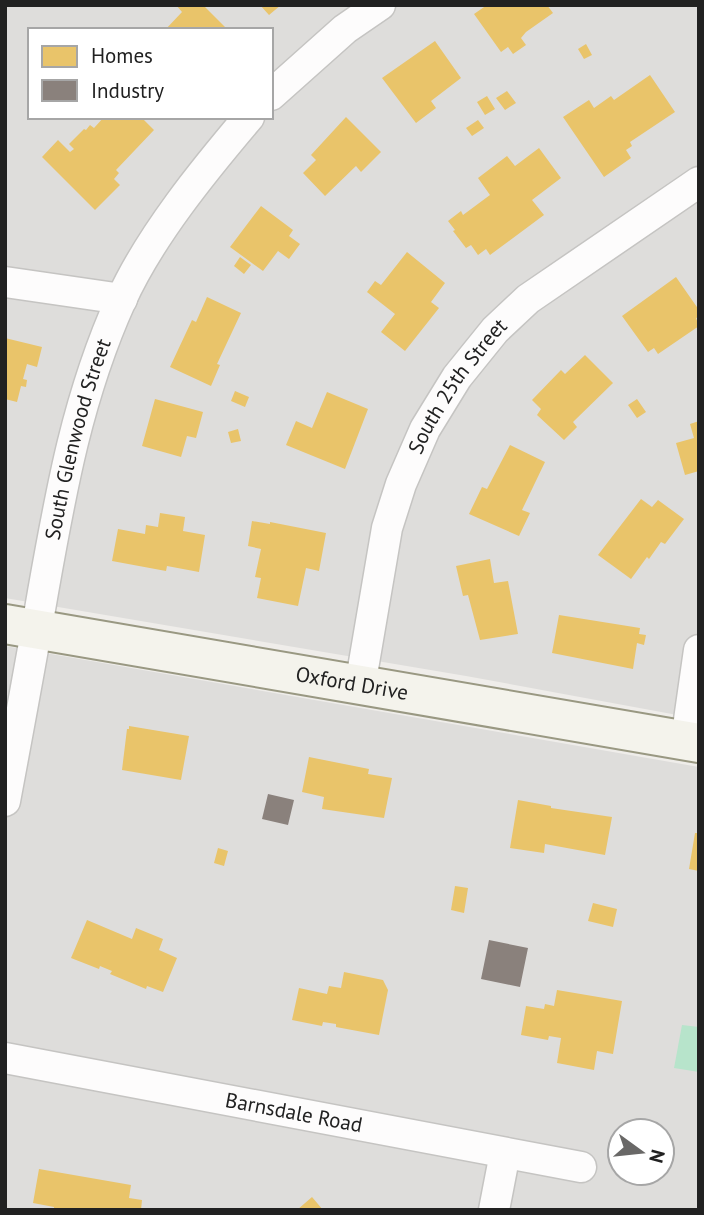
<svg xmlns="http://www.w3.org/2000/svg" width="704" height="1215" font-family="'PT Sans',sans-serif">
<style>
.residential{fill:#dedddb;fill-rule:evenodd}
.pitch{fill:#b7e4cb}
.homes{fill:#e9c46a}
.industry{fill:#8a817c}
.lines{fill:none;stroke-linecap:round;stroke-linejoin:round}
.minor-casing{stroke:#c5c4c2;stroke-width:33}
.secondary-casing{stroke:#999882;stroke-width:42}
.minor{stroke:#fdfcfc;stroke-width:30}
.secondary{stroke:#f4f3ec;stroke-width:38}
.labels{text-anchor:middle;stroke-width:7;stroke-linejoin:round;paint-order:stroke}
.street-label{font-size:21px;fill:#212121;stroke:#fff}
</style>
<rect width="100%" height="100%" fill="#efedea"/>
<path class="residential" d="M5,5H699V719L466,676L5,598ZM30,30H271V117H30Z
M5,646L699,767V1210H5ZM620,1131H662V1173H620Z"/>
<path class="pitch" d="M682,1025L699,1027V1072L674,1068Z"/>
<path class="homes" d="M176,5H203L228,30H165L182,12Z
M260,5H281L269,15Z
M487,5H547L553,13L526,32L521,38L526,45L513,54L508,47L501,52L474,14Z
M435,41L461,78L431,101L436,108L416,123L382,78Z
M586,44L592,55L584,59L578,49Z
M650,75L675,112L630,142L632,146L626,150L631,158L604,177L563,117L589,100L594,108L611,96L614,100Z
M507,91L516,103L505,110L496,98Z
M487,96L495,109L485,115L477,102Z
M104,117H141L154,130L116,170L119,173L114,179L120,185L95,210L42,157L58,140L70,152L74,149L69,144L84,129L86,130L90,125L94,128Z
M346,117L381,152L361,172L356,166L325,196L303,173L316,160L311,155Z
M478,120L484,128L472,136L466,128Z
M539,148L561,178L532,200L544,215L490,255L486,249L478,255L471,245L466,248L453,231L455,230L448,221L461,211L463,215L490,195L478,178L507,156L515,166Z
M261,206L293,230L289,236L300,244L289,259L278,251L263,271L230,247Z
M407,252L445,283L431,302L439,308L405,351L381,332L395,314L367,292L375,281L381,285Z
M240,257L251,265L244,274L234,266Z
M676,277L699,310V317L696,318L699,326L658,354L654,348L648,352L622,316Z
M207,297L241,313L217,364L220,365L211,386L170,367L192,320L196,322Z
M5,338L42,347L37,367L27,364L23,379L27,380L26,387L21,386L17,402L5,399Z
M585,355L613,383L573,422L577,427L564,440L537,415L541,409L532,400L561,370L565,374Z
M235,391L249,397L245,407L231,401Z
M327,392L368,409L345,469L286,445L296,421L312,428Z
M155,399L203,412L196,438L187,436L181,457L142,446Z
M637,399L646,412L637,418L628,405Z
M699,421V471L685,475L676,443L694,438L690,424Z
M238,429L241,441L231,443L228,432Z
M510,445L545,462L522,510L530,513L519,536L469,514L482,487L487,489Z
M641,499L652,507L658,500L684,519L665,544L661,542L649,559L647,557L631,579L598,555Z
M160,513L185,517L183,531L205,535L199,572L167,566L166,571L112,561L118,529L145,534L146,525L158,527Z
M252,521L270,524V522L326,533L319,571L306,568L298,606L257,598L261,578L255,577L261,549L248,546Z
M490,559L494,583L508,581L518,634L480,640L468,595L463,596L456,566Z
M559,615L640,628L639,634L646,635L644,645L637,643L633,669L552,653Z
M129,726L189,736L181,780L122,770L127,729H129Z
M309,757L369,769L368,774L392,778L384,818L322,809L324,797L302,792Z
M518,800L551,806V808L612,817L605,855L545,844L544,853L510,848Z
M695,833H699V871L689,869Z
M218,848L228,851L224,866L214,863Z
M455,886L468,888L464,913L451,910Z
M593,903L617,909L613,927L588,921Z
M87,920L132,939L136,928L163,939L159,950L177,958L163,992L147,986L146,989L110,974L112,971L100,966L99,969L71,958Z
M344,972L383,980L388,990L379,1035L336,1027V1024L323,1022L322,1026L292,1020L299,988L327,994L329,986L341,988Z
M557,990L622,1001L613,1054L597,1051L594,1070L557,1063L561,1038L549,1036L548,1040L521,1035L526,1006L544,1009L545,1004L554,1006Z
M39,1169L131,1185L129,1198L142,1200L141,1210H54V1207L33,1203Z
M312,1197L323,1210H297Z"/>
<path class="industry" d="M268,794L294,800L288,825L262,819Z
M489,940L528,948L520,987L481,979Z"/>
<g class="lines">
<g class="minor-casing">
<g id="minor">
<path d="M271,95L345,29L380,5"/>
<path d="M5,282L122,299"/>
<path id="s1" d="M360,686L387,528L401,484L425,429L457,377L495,330L528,299L699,182"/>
<path d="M686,741L699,650"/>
<path id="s2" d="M5,801C18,731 31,662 43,592C61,490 78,395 121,300C150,236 204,170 249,117"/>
<path id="s3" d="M5,1058L581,1167"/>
<path d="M494,1210L505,1153"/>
</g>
</g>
<g class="secondary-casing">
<g id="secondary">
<path id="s4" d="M5,624L699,743"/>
</g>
</g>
<use href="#minor" class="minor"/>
<use href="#secondary" class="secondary"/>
</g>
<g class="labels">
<g class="street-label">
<text dy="7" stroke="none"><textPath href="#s1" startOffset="320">South 25th Street</textPath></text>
<text dy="7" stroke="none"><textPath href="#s2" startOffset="369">South Glenwood Street</textPath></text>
<text dy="7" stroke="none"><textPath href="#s4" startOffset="352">Oxford Drive</textPath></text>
<text dy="7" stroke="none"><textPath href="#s3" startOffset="294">Barnsdale Road</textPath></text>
</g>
</g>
<rect width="704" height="1215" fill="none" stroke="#212121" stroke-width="14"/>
<rect x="28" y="28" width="245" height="91" fill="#ffffff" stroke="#a6a6a6" stroke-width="2"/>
<rect x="42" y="46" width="35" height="21" fill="#e9c46a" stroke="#a6a6a6" stroke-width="2"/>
<text x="91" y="63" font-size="21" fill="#212121">Homes</text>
<rect x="42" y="80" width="35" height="21" fill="#8a817c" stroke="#a6a6a6" stroke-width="2"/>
<text x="91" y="98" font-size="21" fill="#212121">Industry</text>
<g transform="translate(641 1152) rotate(105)"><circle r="33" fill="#ffffff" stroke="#a6a6a6" stroke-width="2"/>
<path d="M0-5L12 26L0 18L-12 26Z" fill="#696867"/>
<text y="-10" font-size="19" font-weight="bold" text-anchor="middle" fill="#212121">N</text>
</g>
</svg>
